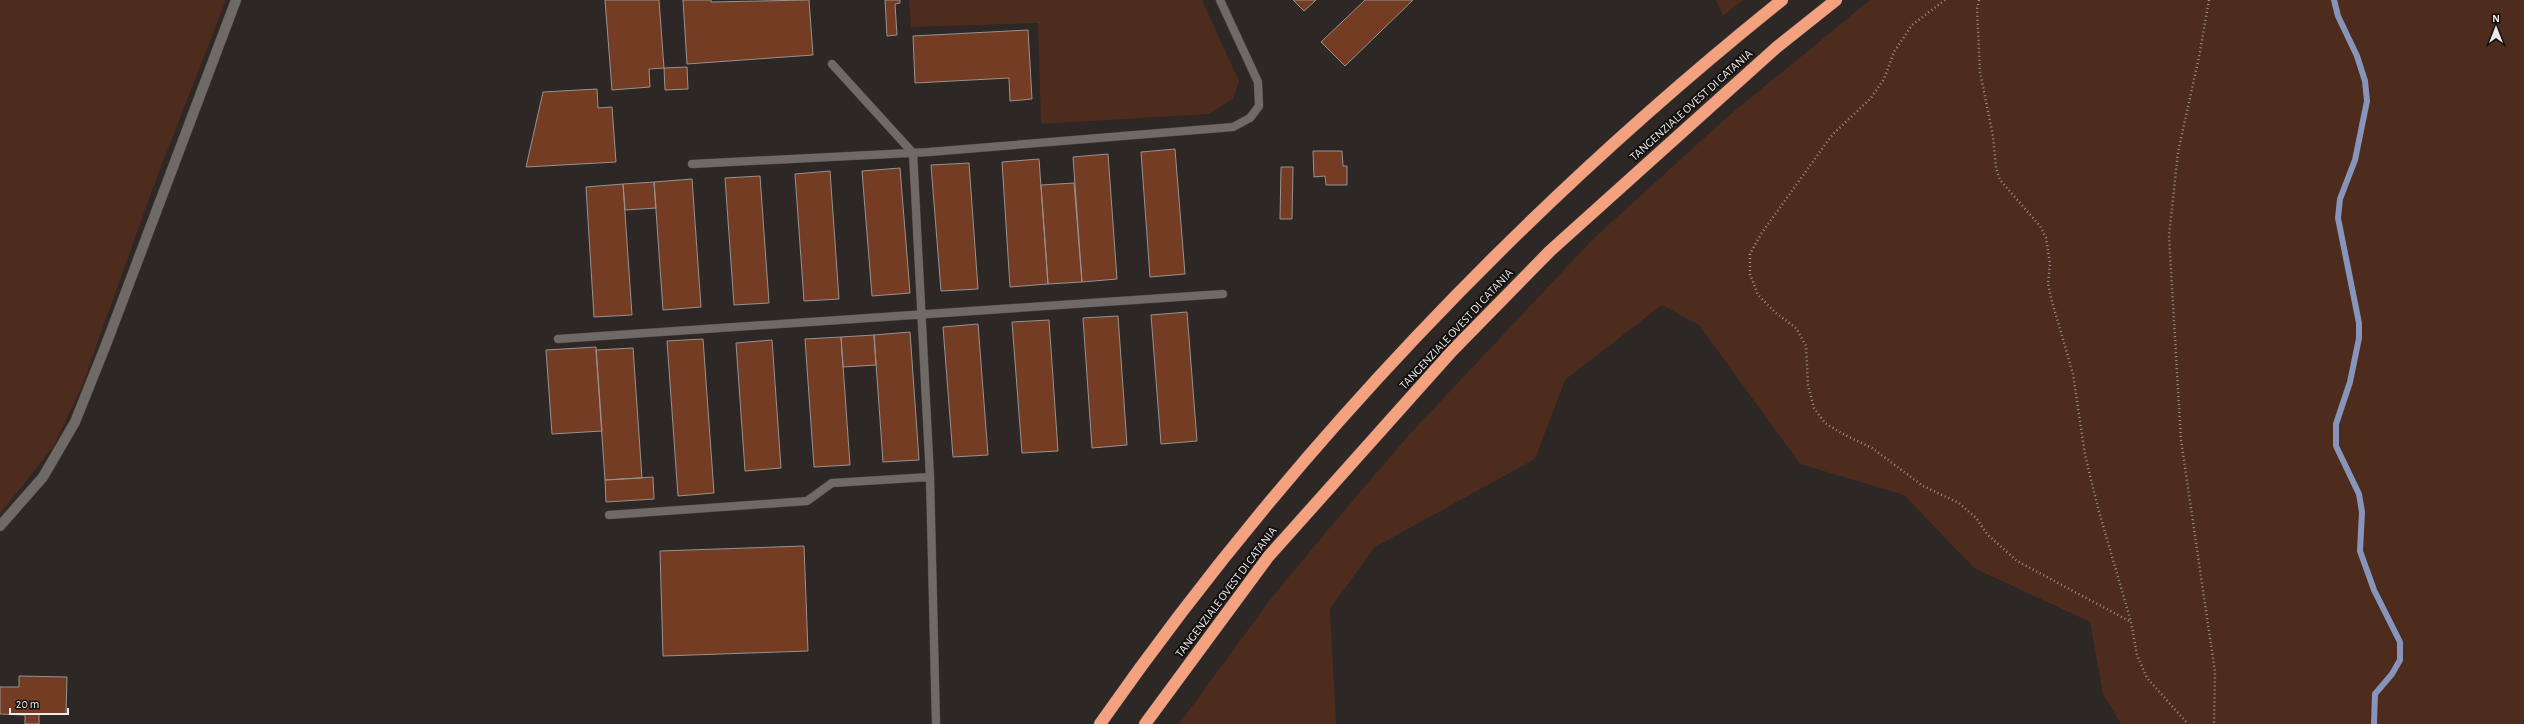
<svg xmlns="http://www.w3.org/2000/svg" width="2524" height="724" font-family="'Alegreya Sans',sans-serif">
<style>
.green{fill:#4d2b1d}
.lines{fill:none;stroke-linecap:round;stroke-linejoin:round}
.stream{stroke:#8795ba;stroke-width:6}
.building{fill:#753c24;stroke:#98928f}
.service-casing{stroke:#494443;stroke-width:9}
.minor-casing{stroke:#494443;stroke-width:11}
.motorway-casing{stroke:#494443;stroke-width:13}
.path{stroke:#96918f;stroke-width:2.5;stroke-dasharray:1 3;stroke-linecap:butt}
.service{stroke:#706a67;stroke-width:8}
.minor{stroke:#706a67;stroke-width:10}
.motorway{stroke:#f3a17f;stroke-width:12}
.labels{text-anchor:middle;stroke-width:4;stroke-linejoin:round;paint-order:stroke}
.street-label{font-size:12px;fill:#eeeae9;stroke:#131110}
</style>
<rect width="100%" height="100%" fill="#2d2725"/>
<path class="green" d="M0,0H226L154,185L82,386L54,446L0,514Z
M909,0H1202L1239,81L1233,99L1209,114L1041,124L1038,23L911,27Z
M1716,0H1743L1723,16Z
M1870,0H2524V724H2121L2103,694L2090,622L1974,568L1904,495L1800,464L1699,325L1662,305L1565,380L1535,459L1375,547L1330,609L1336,724H1179L1272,597L1326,532L1407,437L1594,238L1726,118Z"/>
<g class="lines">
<path class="stream" d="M2334,0L2338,16L2357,56L2365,81L2367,101L2355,160L2340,199L2338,218L2359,323V338L2350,382L2336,424V446L2359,494L2362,512L2360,551L2374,590L2400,642V660L2392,674L2375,694L2374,724"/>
</g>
<path class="building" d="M605,0H659L664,68L649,69L650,87L612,90Z
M683,0H711V2L809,0L813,55L687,64Z
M885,0H900V3L895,4L897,35L887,36Z
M1293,0H1316L1304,11Z
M1365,0H1413L1345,66L1321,42Z
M1028,30L1032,99L1010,101L1009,78L915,83L913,36Z
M687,67L688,89L665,90L664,68Z
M597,89L598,108L612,107L616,162L526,167L543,92Z
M1175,149L1185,274L1150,277L1141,152Z
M1313,151H1342L1343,166H1347V185H1326L1325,176L1314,177Z
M1108,154L1117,279L1082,282L1073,157Z
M1039,159L1048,284L1010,287L1002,162Z
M969,163L978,289L941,291L931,165Z
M1281,167H1293L1292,219H1280Z
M900,168L910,293L872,296L862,171Z
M830,171L839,299L804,301L795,174Z
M760,176L769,303L734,305L725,178Z
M692,179L701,307L663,310L654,182Z
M654,182L656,208L625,210L623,184Z
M1074,183L1082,282L1048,284L1041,185Z
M623,184L632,315L594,317L586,187Z
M1187,312L1197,441L1161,444L1151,315Z
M1118,316L1127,445L1092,448L1083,318Z
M1049,320L1058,451L1022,453L1012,322Z
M978,324L988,455L953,457L943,327Z
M910,332L919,460L883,462L874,335Z
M874,335L876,365L843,367L841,337Z
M841,337L850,465L814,467L805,339Z
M703,339L714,493L678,496L667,341Z
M772,340L781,468L745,471L736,343Z
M596,347L602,431L552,434L546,350Z
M633,348L642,478L605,480L596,350Z
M653,477L654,499L606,502L605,480Z
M804,546L808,651L663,656L660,551Z
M19,676L67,677L66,714H39V724H25V715L0,714V687H19Z"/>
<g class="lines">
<g class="service-casing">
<path id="service" d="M832,64L913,153L930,477L936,724
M692,164L929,152L1233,127L1250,118L1259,106L1258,82L1220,0
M558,339L1223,294
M609,515L807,501L832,483L930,477"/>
</g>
<g class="minor-casing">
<path id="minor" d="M0,526L43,477L75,422L107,342L236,0"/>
</g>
<g class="motorway-casing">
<path id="motorway" d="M1100,724C1290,452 1524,207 1782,0
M1145,724L1268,557L1452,351L1550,251L1777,47L1836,0"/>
</g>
<path class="path" d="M1945,0L1912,25L1894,52L1884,79L1871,98L1832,135L1761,234L1750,254V274L1758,295L1776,313L1796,328L1806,346L1808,385L1814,408L1825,423L1843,434L1872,448L1923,486L1959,503L1976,518L1988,535L2017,561L2131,622
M1979,0L1977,9L1980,72L1993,136L1996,168L2000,180L2040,226L2046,238L2050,264L2048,284L2051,298L2073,374L2085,455L2098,508L2131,622L2137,655L2147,678L2188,724
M2209,0L2199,57L2178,152L2169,236L2181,440L2215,672L2214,724"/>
<use href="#service" class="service"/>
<use href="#minor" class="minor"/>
<use href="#motorway" class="motorway"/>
</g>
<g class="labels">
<g class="street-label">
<text transform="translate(1691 105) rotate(-42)" y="4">TANGENZIALE OVEST DI CATANIA</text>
<text transform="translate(1456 329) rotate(-47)" y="4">TANGENZIALE OVEST DI CATANIA</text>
<text transform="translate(1226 592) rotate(-53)" y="4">TANGENZIALE OVEST DI CATANIA</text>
</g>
</g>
<g transform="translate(2496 28)" stroke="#131110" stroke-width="3" paint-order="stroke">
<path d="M0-3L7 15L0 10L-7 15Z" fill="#eeeae9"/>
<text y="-6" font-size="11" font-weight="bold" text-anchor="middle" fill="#eeeae9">N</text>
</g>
<path d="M10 708v6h58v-6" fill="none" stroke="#eeeae9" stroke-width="2"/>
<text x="16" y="708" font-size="12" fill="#eeeae9" stroke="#131110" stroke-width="3" paint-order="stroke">20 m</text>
</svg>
